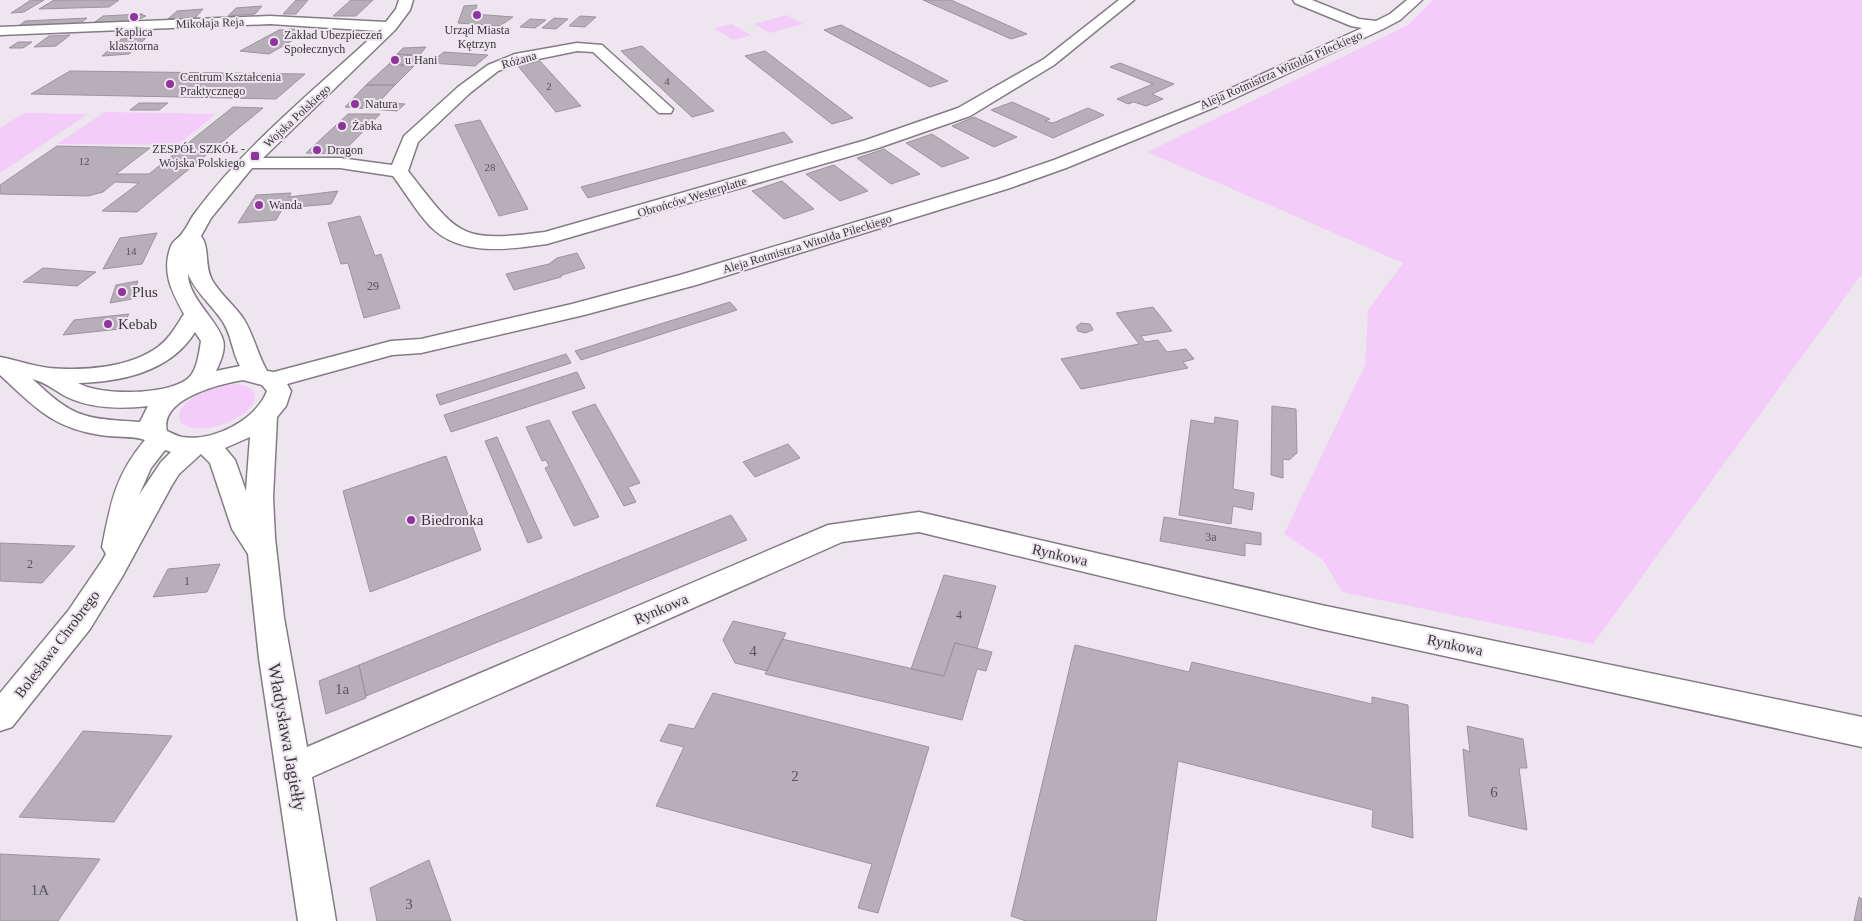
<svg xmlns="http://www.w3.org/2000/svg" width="1862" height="921" font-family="Georgia,serif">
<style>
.green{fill:#f4ccfa}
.building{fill:#b7afb8;stroke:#9b949c}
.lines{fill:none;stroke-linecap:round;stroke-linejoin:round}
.minor-casing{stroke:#837c84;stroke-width:3}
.minor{fill:#fff;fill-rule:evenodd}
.poi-dot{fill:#8f339e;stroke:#eee6ef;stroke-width:2}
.labels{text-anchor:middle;stroke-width:4;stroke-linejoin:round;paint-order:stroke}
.far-number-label{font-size:11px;fill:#58545a}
.far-street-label{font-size:12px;fill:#39363a;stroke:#eee6ef}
.far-poi-label{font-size:12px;fill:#39363a;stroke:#eee6ef;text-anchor:start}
.number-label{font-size:12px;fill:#58545a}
.poi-label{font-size:15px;fill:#39363a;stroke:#eee6ef;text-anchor:start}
.street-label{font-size:15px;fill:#39363a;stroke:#eee6ef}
.near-number-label{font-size:15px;fill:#58545a}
.near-street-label{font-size:18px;fill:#39363a;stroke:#eee6ef}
</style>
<rect width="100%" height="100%" fill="#eee6ef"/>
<path class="green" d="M1433,0H1862V274L1593,644L1342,592L1323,560L1284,534L1365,365L1368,310L1403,263L1147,152L1408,25Z
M787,15L803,24L770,33L754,24Z
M732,24L751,35L733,40L714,28Z
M105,112L216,114L177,145L57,144Z
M24,113L88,114L0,173V128Z
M238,384C289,394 212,446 180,422L179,412C192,392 216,385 238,384Z"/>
<path class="building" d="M31,0H44L24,12L11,13Z
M54,0H119L109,7L39,9Z
M296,0H308L296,14H283Z
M351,0H373L356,16H333Z
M923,0H951L1027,34L1011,39Z
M477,5L474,14L513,17L500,26L458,23L464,6Z
M262,6L255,14L228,16L236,8Z
M203,9L195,18L168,19L177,11Z
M143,14L141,15L146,16L135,21L95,22L103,16Z
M580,16L596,17L585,27L569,26Z
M87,18L77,26L15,29L25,21Z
M554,18L568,19L556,29L542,28Z
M530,19L546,20L535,28L520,27Z
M841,25L948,81L930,87L824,30Z
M293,29L307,32L269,54L240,51L279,30Z
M70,35L56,46L34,47L49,36Z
M147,37L129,54L102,56L121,39Z
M18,42H32L23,48H9Z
M642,46L714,111L692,117L621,51Z
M426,47L419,56L397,54L403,48Z
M765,51L853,118L832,124L745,56Z
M444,52L488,55L475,66L430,63Z
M397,54L419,56H423L414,66L389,64Z
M540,61L581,106L556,112L518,66Z
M1120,63L1174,84L1152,94L1163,99L1146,106L1134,102L1128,104L1117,99L1153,84L1110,67Z
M389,64L414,66L395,85H366Z
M70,71L305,74L276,99L31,94Z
M366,85H395L379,102L405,104L397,111L345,107Z
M1012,102L1050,119L1045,121L1053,123L1088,108L1104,115L1053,138L991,110Z
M139,103H168L159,110H130Z
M233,107L263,108L137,212L102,211L139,183L115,182L103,192L88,196L0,194V185L57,146L150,148L116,174H149Z
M348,114H380L341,154L306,153Z
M974,117L1017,137L994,147L952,126Z
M480,120L528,209L499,216L455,125Z
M784,132L793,142L588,198L581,187Z
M932,134L969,158L942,167L906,143Z
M884,149L920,174L891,184L857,158Z
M834,165L868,191L840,201L806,174Z
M782,181L814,209L784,219L752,191Z
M338,191L331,204L283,208L276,220L238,223L256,195L291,193L289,197Z
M360,216L375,256L381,254L400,308L364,318L348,263L341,264L328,223Z
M157,233L142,264L103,269L120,238Z
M577,253L585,268L562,275L561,277L514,290L506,274L549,264L557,258Z
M43,268L96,272L77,286L23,282Z
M138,281L132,299L110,303L116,285Z
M730,302L737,310L581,360L575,351Z
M1153,307L1172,331L1141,336L1145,342L1158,340L1167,352L1186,349L1194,359L1183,362L1188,368L1081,389L1061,359L1139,344L1116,313Z
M129,314L120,329L63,335L74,320Z
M1081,323L1090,324L1093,330L1085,333L1078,331L1076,327Z
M566,354L571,363L440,405L436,395Z
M577,372L585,388L451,432L444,415Z
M595,404L640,483L628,487L636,502L624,506L572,412Z
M1272,406L1296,409L1297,453L1289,460L1283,459V478L1271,475Z
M1215,417L1238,421L1233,489L1254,493L1252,510L1233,506L1231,524L1179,515L1191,420L1214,424Z
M549,420L599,517L574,526L545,468L549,466L546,460L542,461L526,427Z
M497,437L542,538L528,543L485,441Z
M788,444L800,458L755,477L743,462Z
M446,456L481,550L370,592L343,491Z
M731,515L747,540L366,696L359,665Z
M1164,517L1261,533V545L1245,543V556L1160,541Z
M0,543L75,546L42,583L0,581Z
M220,564L207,592L153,597L168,569Z
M944,575L996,586L977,648L955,643L944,676L911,669Z
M733,621L786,633L767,671L735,663L723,640Z
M782,639L944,676L955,643L992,652L986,671L977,669L962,720L765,674Z
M1075,645L1189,672L1192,662L1372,704V697L1408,705L1413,838L1372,827L1373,810L1178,761L1156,921H1026L1011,916Z
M359,665L366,698L326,714L319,681Z
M713,693L929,747L878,913L858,908L872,864L656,806L684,747L660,741L669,724L694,729Z
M1467,726L1523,739L1527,768H1519L1527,830L1469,816L1463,749L1470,752Z
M83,731L172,736L114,822L19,817Z
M0,854L100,859L58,921H0Z
M429,860L451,921H377L370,888Z
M1859,897L1862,899V921H1854Z"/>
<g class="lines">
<g class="minor-casing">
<path id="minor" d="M399,0H413L410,10L395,30L263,158H340L392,165L404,136L458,87L488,65L515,54L577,43L602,45L673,109L671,113H659L593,52L577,51L519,63L498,71L470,93L418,142L408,171C459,236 459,243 545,232L866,140L958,108L1044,59L1119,0H1134L1054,65L970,116L878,148L547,244C511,249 462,257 432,228C417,213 406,193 393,176L340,168H252L211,218L201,236C210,248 204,265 212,280C220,294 234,305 243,318C254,335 257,354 267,371L274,372L391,341L421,339L572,304L680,275L996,180L1054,160L1208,99L1362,28L1351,26L1295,3L1293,0H1312L1359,19L1376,21L1390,14L1407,0H1422L1400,20L1383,29L1220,105L1066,168L1010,188L696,285L584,315L421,353L392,355L287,384L291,391L286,406L277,417L273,497L275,538L284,618L307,747L828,525L919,512L1321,605L1862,717V747L1321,629L919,532L842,542L312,777L336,921H298L259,658L248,554L232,529L210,463L201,454L179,474L172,485L122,577L90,629L12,727L0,731V693L68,611L102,561L106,554L102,547C111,502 115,476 145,440C132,435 115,438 100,435C51,427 35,407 0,375V357C16,360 33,366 49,368C84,371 129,368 158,347C170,338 176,326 184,314C172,292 161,272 171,246C173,240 180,238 183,232C188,226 190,219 195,213C246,144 316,89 378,31L270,24L0,35V27L270,16L386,22L396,9ZM188,274C196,293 212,305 223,322C232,336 232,352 240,366L216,371C220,363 226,349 223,340C217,319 188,298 188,274ZM195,332L201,341C199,353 197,373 186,380C165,395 100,396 78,383C122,382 171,371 195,332ZM32,379C46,382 55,391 67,397C92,409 121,409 148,406L140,422C114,420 84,421 62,404C51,397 42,387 32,379ZM243,380L262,385L267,391C256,420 213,442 182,437C177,436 172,433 167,431C159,399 219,384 243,380ZM250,437L246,491L235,460L225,448ZM165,450L171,452L161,462L139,495L151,468Z"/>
</g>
<use href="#minor" class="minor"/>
</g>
<g class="poi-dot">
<circle cx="477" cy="15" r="5"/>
<circle cx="134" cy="17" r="5"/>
<circle cx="274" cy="42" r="5"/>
<circle cx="395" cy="60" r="5"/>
<circle cx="170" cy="84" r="5"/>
<circle cx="355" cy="104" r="5"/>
<circle cx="342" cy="126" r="5"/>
<circle cx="317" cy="150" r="5"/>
<rect x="250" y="151" width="10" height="10" rx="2.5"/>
<circle cx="259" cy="205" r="5"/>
<circle cx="122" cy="292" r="5"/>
<circle cx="108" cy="324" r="5"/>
<circle cx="411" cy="520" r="5"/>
</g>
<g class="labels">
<g class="far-number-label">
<text x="667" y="85">4</text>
<text x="549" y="90">2</text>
<text x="84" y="165">12</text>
<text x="490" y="171">28</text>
<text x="131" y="255">14</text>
</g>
<g class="far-street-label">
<text transform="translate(210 23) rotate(-2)" y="4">Mikołaja Reja</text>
<text transform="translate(519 60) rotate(-16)" y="4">Różana</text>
<text transform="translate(1281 70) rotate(-24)" y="4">Aleja Rotmistrza Witolda Pileckiego</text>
<text transform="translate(297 116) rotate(-43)" y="4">Wojska Polskiego</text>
<text transform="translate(692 197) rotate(-17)" y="4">Obrońców Westerplatte</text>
<text transform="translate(807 244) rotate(-17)" y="4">Aleja Rotmistrza Witolda Pileckiego</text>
</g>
<g class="far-poi-label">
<text x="477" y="34" text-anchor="middle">Urząd Miasta<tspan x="477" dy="14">Kętrzyn</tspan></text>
<text x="134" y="36" text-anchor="middle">Kaplica<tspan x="134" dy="14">klasztorna</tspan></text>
<text x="284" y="39">Zakład Ubezpieczeń<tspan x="284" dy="14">Społecznych</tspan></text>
<text x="405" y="64">u Hani</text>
<text x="180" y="81">Centrum Kształcenia<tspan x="180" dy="14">Praktycznego</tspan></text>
<text x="365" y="108">Natura</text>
<text x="352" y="130">Żabka</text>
<text x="245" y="153" text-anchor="end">ZESPÓŁ SZKÓŁ -<tspan x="245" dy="14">Wojska Polskiego</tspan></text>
<text x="327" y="154">Dragon</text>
<text x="269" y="209">Wanda</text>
</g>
<g class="number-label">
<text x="373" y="290">29</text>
<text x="1211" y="541">3a</text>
<text x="30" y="568">2</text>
<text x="187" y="585">1</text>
<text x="959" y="619">4</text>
</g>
<g class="poi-label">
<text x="132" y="297">Plus</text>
<text x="118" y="329">Kebab</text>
<text x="421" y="525">Biedronka</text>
</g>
<g class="street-label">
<text transform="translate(1060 555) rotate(13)" y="5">Rynkowa</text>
<text transform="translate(661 609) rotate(-23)" y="5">Rynkowa</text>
<text transform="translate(57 644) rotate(-53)" y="5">Bolesława Chrobrego</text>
<text transform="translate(1455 645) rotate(12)" y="5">Rynkowa</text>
</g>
<g class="near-number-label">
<text x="753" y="656">4</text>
<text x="342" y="694">1a</text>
<text x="795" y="781">2</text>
<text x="1494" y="797">6</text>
<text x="40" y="895">1A</text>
<text x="409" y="909">3</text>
</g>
<g class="near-street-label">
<text transform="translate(287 737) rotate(80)" y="6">Władysława Jagiełły</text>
</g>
</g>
</svg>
